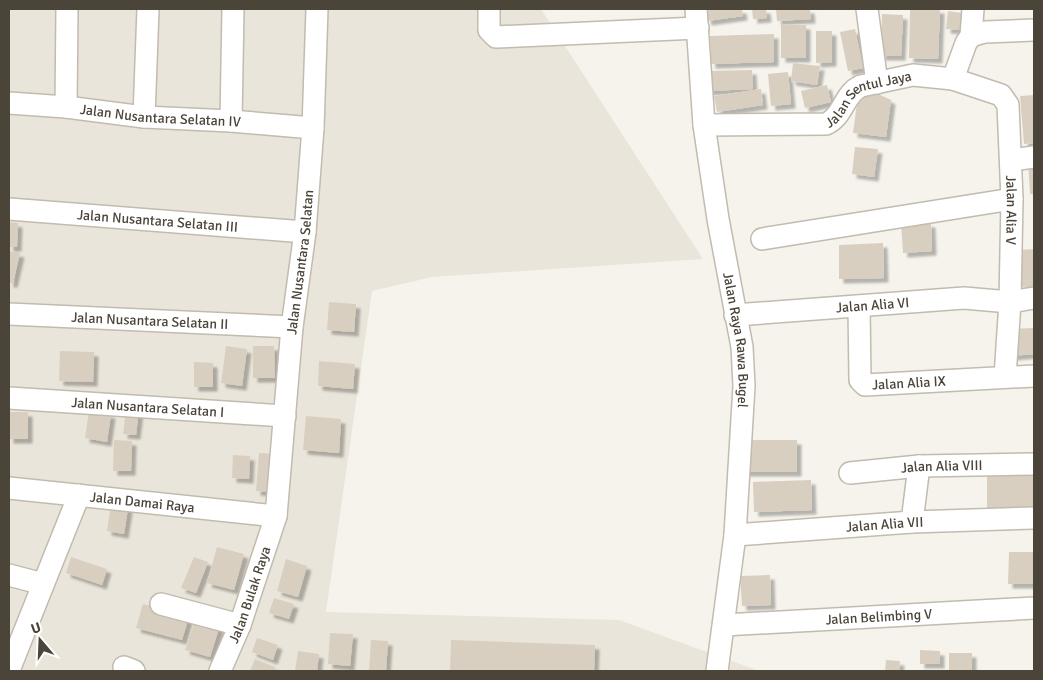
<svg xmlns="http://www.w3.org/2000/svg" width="1043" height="680" font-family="Signika,sans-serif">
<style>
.residential{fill:#eae5da}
.building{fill:#d8cfc1;filter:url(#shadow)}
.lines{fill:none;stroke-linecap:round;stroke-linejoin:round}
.minor-casing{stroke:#c2bbae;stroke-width:24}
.minor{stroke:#fff;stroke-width:21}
.labels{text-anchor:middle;stroke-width:4;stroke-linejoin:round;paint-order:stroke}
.street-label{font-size:14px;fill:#4b4439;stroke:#fff}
</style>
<defs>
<filter id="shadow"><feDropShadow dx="4.5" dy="4.5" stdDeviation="1" flood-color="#0004"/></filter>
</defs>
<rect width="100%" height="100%" fill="#f6f3ec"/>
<path class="residential" d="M9,9H541L703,259L432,277L372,291L326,612L619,620L759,671H9Z"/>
<path class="building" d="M705,9H742L743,16L707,21Z
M752,9H766L767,18L753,19Z
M776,9H810L811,19L777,21Z
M910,9H940L938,59L909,58Z
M948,11L962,13L960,30L946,29Z
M882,14L903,15L901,56H881Z
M781,24L806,25V58H781Z
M855,29L863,68L848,71L840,32Z
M816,31H832V62L816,63Z
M774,34V62L711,64L710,36Z
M793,63L820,66L817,85L791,81Z
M752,70L753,89L708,91V71Z
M788,72L791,104L771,106L768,74Z
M827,85L831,102L805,108L801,91Z
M761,89L763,105L717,112L714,96Z
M874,92L891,100L886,137L853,133L858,96Z
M1034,95V143L1024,144L1020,96Z
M855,147L878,149L874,177L852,174Z
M1034,161V194H1030L1028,162Z
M9,222L18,223L17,247H9Z
M901,223H931L932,251L903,253Z
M883,243L884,278L839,279V245Z
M1034,249V286L1021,287L1019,250Z
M9,251L20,253L13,283H9Z
M329,302L356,304L354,332L327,330Z
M1034,328V354L1011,356L1008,329Z
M226,346L247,349L242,386L221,383Z
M253,346H274L275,378H253Z
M60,351L94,352L93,382L59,381Z
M319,361L355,364L353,389L318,386Z
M194,362L213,363V387H194Z
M139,409L136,435L123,434L126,410Z
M89,411L111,414L107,442L85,438Z
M9,412H28V439H9Z
M306,416L341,419L339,453L303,450Z
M114,440L132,441L131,471H113Z
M742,440H797V472H742Z
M259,453L277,454L273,492L256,491Z
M233,455L250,456L249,479L232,478Z
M987,471H1034V510L987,511Z
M811,480L812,510L754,512L753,482Z
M112,499L129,502L124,534L107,531Z
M217,547L244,554L234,590L207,583Z
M1009,552H1034V584H1008Z
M71,557L107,569L102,585L66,573Z
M194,557L208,562L196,593L181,588Z
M286,559L307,566L298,597L277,591Z
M770,575L771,605L742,606L740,576Z
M274,598L294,604L289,619L269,613Z
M143,604L189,616L182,640L136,628Z
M196,618L220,625L210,657L185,650Z
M330,633L353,634L350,666L328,664Z
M257,638L278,645L273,660L252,652Z
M371,640L388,641L386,671H369Z
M451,640L595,645L594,671H450Z
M920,650L940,651V664H920Z
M298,651L319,654L317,671H295Z
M949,653H972V671H949Z
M255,659L275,667L274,671H250Z
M886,660L900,661L899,671H885Z"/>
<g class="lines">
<g class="minor-casing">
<g id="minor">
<path d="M489,9V30L496,37L698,28"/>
<path id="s1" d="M696,9L704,125L718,219L742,347L744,386L735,535L717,671"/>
<path d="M867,9L877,83"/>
<path d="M971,36L973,9"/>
<path id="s2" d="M953,79L1001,95L1008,105L1012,199L1010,302L1005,377"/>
<path id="s3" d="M9,103L66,107L144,117L231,121L313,128"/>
<path d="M66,107L67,9"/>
<path d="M144,117L148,9"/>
<path d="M231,121L233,9"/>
<path id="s4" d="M704,125L826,124C844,116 844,93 861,86L913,75L953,79L966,43L971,36L985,32L1034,30"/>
<path d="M1011,160L1034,157"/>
<path id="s5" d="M9,209L305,232"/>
<path d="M762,239L1012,199"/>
<path id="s6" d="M859,306L860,380L865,385L1034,376"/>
<path id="s7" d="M9,314L292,327"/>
<path id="s8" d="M735,315L964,298L1010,302L1034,298"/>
<path id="s9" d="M9,398L285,416"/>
<path id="s10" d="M850,473L919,466L1034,464"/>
<path id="s11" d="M9,488L276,516"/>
<path d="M912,522L919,466"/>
<path id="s12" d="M735,535L912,522L1034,518"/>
<path d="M9,575L43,584"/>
<path d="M161,604L240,625"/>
<path id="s13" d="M724,625L1034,608"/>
<path d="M124,667L134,671"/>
<path d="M9,670L79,495"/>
<path id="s14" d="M220,671L240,625L276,516L292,327L305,232L313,128L317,9"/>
</g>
</g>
<use href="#minor" class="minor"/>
</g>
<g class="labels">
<g class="street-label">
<text dy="5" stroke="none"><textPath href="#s4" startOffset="174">Jalan Sentul Jaya</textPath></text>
<text dy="5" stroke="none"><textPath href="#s3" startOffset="152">Jalan Nusantara Selatan IV</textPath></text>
<text dy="5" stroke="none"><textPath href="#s2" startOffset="168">Jalan Alia V</textPath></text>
<text dy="5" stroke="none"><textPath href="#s5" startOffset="149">Jalan Nusantara Selatan III</textPath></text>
<text dy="5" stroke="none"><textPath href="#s14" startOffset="420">Jalan Nusantara Selatan</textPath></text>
<text dy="5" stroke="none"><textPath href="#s8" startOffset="138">Jalan Alia VI</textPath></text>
<text dy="5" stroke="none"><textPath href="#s7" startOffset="141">Jalan Nusantara Selatan II</textPath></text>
<text dy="5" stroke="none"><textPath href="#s1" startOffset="334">Jalan Raya Rawa Bugel</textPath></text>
<text dy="5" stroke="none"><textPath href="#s6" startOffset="125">Jalan Alia IX</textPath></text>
<text dy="5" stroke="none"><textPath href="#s9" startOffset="139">Jalan Nusantara Selatan I</textPath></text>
<text dy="5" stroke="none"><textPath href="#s10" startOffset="92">Jalan Alia VIII</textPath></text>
<text dy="5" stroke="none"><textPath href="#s11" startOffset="134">Jalan Damai Raya</textPath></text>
<text dy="5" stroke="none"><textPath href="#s12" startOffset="150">Jalan Alia VII</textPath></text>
<text dy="5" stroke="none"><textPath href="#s14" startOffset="82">Jalan Bulak Raya</textPath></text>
<text dy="5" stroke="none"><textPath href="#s13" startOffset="155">Jalan Belimbing V</textPath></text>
</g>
</g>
<rect width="1043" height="680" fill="none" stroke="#4b4439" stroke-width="20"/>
<g transform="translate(40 640) rotate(341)" stroke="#ffffff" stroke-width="4" paint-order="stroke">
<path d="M0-4L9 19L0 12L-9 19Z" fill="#4b4439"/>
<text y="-8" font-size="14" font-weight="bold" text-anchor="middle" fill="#4b4439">U</text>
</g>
</svg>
